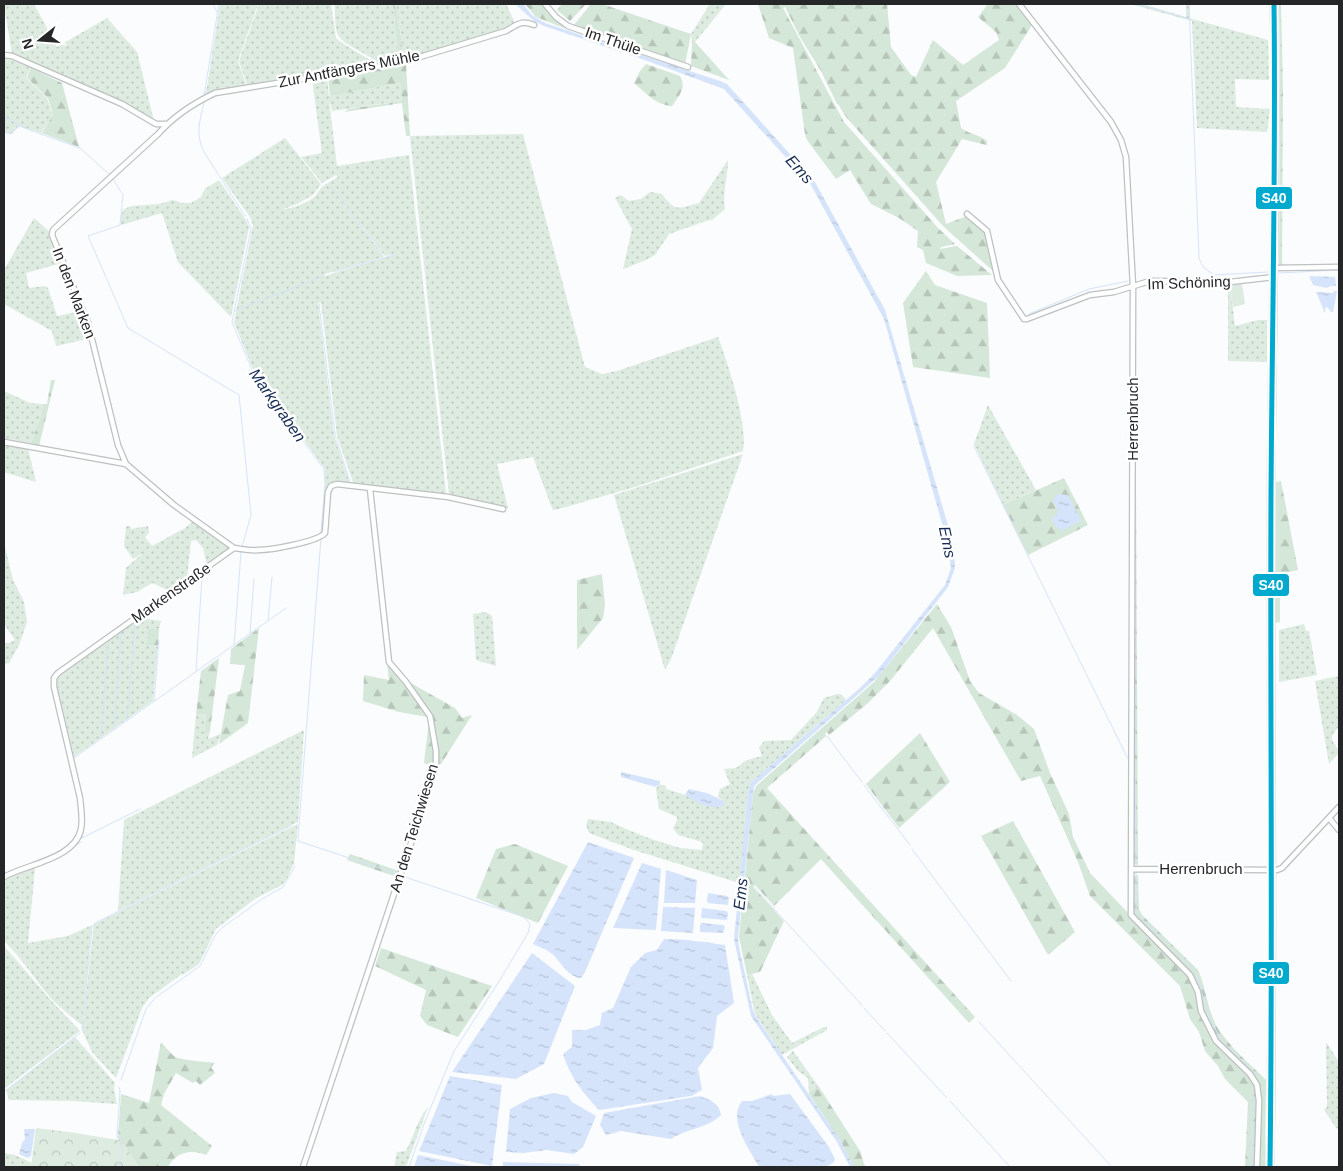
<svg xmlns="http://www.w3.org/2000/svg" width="1343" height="1171" font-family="Helvetica,sans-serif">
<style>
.grass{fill:url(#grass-dots)}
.forest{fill:url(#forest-firs)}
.park{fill:url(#park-crowns)}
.pitch{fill:#ddebe0}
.water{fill:url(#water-ripples)}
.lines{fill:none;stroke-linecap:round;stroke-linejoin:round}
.stream{stroke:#d6e4fb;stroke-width:1}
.street-casing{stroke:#bec0c1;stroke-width:7}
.primary-casing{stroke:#bec0c1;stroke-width:9}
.street{stroke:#feffff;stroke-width:4.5}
.primary{stroke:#feffff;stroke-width:7}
.bus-1-casing{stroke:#fff;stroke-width:9}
.bus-1{stroke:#00a9ce;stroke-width:5}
.labels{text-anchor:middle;stroke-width:5;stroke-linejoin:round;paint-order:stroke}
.street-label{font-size:15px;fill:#252628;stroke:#fff}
.water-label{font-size:16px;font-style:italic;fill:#142a53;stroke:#fff}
.line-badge{stroke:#fff;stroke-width:2}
.badge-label{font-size:14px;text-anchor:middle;font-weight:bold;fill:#fff}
</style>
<defs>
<pattern id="grass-dots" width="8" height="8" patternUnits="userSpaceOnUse" patternTransform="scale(1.25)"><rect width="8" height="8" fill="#ddebe0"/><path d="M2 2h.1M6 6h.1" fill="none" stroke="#bec9c0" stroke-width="1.8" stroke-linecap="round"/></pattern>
<pattern id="forest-firs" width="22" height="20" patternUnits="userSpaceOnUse" patternTransform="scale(1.25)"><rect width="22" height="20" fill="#d5e7d8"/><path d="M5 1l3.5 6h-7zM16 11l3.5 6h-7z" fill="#b7c6b9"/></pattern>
<pattern id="park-crowns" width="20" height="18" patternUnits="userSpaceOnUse" patternTransform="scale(1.25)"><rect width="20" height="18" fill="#ddebe0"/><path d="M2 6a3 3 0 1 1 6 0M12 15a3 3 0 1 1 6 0" fill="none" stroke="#bec9c0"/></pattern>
<pattern id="water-ripples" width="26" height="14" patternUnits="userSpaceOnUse" patternTransform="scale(1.25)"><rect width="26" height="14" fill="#d6e4fb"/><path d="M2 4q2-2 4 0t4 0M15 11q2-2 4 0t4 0" fill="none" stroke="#b8c3d7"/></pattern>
</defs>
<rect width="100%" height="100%" fill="#fafcfe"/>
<path class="grass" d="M4,4H34L57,47L107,18L137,52L154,121L12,55Z
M220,4H258L238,61L246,85L206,93Z
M259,4H331L336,38L342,43L370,60L373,63L247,85L239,61Z
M334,4H393L398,60L377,63C367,52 345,47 338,35C334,27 336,13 334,4Z
M396,4H506L516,25L504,31L413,57H404Z
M710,4H726L695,42L692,43L691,34Z
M1130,4H1142L1186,17V4H1190V18L1192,19L1268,40L1269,80L1235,79L1236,107L1270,109L1267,132L1197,128L1192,21Z
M4,57L31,68L26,78L47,98L53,116L41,133L19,126L11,134L4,131Z
M327,77L329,96L400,83L402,101L332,111L329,100L337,166L409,155L446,493L444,495L354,485L337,436L321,302L318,303L334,435L350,484L331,485L325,489V469L254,372L234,322L253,225L250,217L222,178L285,138L321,184L313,195L297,204L281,210C292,208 303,205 313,198C319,193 320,186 328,183L384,257L325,274V276L396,254L385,256L328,183L338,177L336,175L322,183L301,157L322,153L312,79Z
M523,134L585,367L602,374L617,371L718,337C728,364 748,424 743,451L635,487L559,509L553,510L550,503L533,457L497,464L508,508L449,494L410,136Z
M728,160C728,176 722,193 725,209L712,220L706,221L669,234L655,255L646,260L623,269L632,229L615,198L621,195L629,201L641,199L650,192L662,194C675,213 679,208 699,203Z
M219,180L246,220L249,227L231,317L178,262L162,213L121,225V215L124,209L132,206L159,204L173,200L182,203H191L201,197L205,189Z
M34,218L51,233L62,263L26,273L29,288L44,286L48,288L57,316L82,311L91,338L56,346L52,331L4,304V270Z
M1228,285H1230L1235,326L1258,320H1267V362L1228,361Z
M4,391L30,403L43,404L40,419L31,443L4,438Z
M988,405L1036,490L1003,505L974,444Z
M4,443L28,448L36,482L4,472Z
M743,454L671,659L665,670L614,495Z
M193,521L228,545V551L207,565L203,548L196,540L191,541L187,578L170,591L152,583L137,592L123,595L126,568L143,553L133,559L124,546L126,526H130L131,529L148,526L149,533L145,537L152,546L185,528Z
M4,543L13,580L24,602L27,622L19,645L9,663L4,664V643H9L15,640L4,624Z
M148,611V619L161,621L159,629L148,628L146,644L158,645L153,701L74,757L56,679L60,673Z
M486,612L492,616L496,666L476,660L473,614Z
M1304,624L1306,631H1309L1317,675L1279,682V630Z
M1339,676V727C1325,740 1335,740 1339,753L1329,764L1315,681Z
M837,694H841L846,700L751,782L748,792L740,880L736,882L631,849L589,833L586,825L588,819L611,822L628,830L654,840L680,848L702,850L703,843L699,841L678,835L673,828L677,821V817L659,809L656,789L659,784L666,786V789L685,795L724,801L718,797L720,789L730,784L724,769L736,768L747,760L762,756L759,748L764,741L791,740L816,713L824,698Z
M206,714L204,732L210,731L208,739L221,734L217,745L192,758L196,715Z
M304,730L298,822L118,911L124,820Z
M298,824L294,863L287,879L282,885L256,898L216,929L199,964L184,974H182L149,998L142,1008L116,1078L92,1052L82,1030L94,924Z
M35,868L28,943L68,936L92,925L82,1025C70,1016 59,1007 49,996C34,978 22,958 4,941V881Z
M4,946L48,997L80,1031L4,1089Z
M752,974L772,1015L792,1043L824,1027H827V1030L782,1055L755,1014L747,975Z
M75,1037L115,1083L114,1089L117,1104L73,1101L9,1100L6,1090Z
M1326,1042L1339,1062V1127L1337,1129L1324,1110L1327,1107Z
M793,1051L819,1087L813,1089L809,1094L808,1078L798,1071L787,1057Z
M428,1107L406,1167H394L397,1152L406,1151C414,1136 417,1120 428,1107Z
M4,1153L15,1155L32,1163L31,1167H4Z"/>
<path class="forest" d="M393,4H396L404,57H413L401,61L398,60Z
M525,4H544L565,26L564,28L536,17Z
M562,4H586L570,21L557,10Z
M591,4H602L691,34L685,64L573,26Z
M758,4H887L891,47L911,75L916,77L933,40L963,65L999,40L996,32L978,17L988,4H1016L1032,25L1005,68L956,101L961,128C969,134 980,135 987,141V145L962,139L936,182L946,224L967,216L986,232L994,272L943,226L846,117L838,104H837L821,71L800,37L785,7L783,8L844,122L939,229L955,244L941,247L940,249L957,246L992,275L957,276L926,263L923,250L917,247L918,231L899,218L871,204L850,170L836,179L807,140L805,134L793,48L769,38Z
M1279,4H1281L1283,90L1282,262L1283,265H1305V266L1279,265L1280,82Z
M695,42L729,80L691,66L692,43Z
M406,64L410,136H406L402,103L344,112L349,109L402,101L400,83L330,96L328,76Z
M646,64L680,76C687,87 679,96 672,106C656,105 646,93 634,83L640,71Z
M31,68L62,83L79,147L42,133L53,115L48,98L27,78Z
M926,271L935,285L987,303L990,378L913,367L903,303Z
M1135,293L1138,865L1131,863Z
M51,380H55L39,446L31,443L40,419L43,404H47Z
M1064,478L1088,525L1028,555L1003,505Z
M1281,481L1298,570L1280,574V622L1275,623L1276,482Z
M602,574L605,605L603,618L577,650V580Z
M937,604L951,627L970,681L979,693L1017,715L1034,729L1050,773L1069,814L1073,837L1090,873L1131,916L1133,877L1138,875L1139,909L1142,915L1198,970C1206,987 1207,1008 1216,1025C1228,1046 1249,1063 1266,1080L1265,1167H1245L1248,1102L1225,1079L1218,1066L1205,1051L1199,1032L1190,1019L1180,986L1090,896L1078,862L1040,776L1021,781L933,628L890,681L867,704L829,735L827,732L825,734L826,736L767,788L975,1017L969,1023L821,859L774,906L755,885L753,887L784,921L760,972L747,975L739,937L753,794L756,786L874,682Z
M148,628L159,629L158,645H146Z
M259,628L248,723L219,744L228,695L240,691L245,665L230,664L231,649Z
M219,658L210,731L204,733L206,714L196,715L201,671Z
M387,663L404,682L428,717L399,712L363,701L364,675L389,680Z
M407,681L455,708L462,718L472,715L441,764L438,765L433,721Z
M429,720L434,753V767L424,763Z
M920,733L950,782L899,828L866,784Z
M1013,821L1075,932L1048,955L981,836Z
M515,844L568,866L538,923L476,898L496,849Z
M350,854L399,871L397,877L347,860Z
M381,948L492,986L458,1037L427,1025L420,1016L426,990L375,966Z
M161,1042C166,1047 170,1053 175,1057C180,1060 207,1062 215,1063L211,1067L215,1073L200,1085L196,1081L193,1083L176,1073L164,1094L161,1105L212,1146L206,1155C191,1149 176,1152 168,1167H139L118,1137L121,1094L149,1103Z
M819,1087L860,1151L865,1167H854L840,1140L809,1094L813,1089Z"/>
<path class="park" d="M36,1128L69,1132L118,1140V1137L139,1167H31Z"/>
<path class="pitch" d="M1242,284L1245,304L1233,307L1230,285Z"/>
<path class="water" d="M515,4H523L532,15L545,23L720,81L727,84L815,182L885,310L954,546L955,568L948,587L879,676L754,786L738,938L739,947L753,1010L756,1017L840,1140L854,1167H850L837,1142L751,1016L734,939L748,792L751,782L860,688L875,673L945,585L951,568L947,541L884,319L811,185L724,89L645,60L544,26L534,21Z
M1309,276L1335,277L1336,286H1331L1327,288L1313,285Z
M1334,291H1337L1333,312H1331L1327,307L1325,309V313L1316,292L1333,293Z
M1058,494L1068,495L1081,521L1061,531L1054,524L1052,519L1058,512L1053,500Z
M621,772L660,781V783L656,787L621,777Z
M689,789L707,793L724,801V806C709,810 698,803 685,795Z
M588,842L634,858L585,972L581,978C567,977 561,961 551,953C546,949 539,947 533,944Z
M642,863L661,869L656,930L613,928Z
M666,870L697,880L695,903H664Z
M708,893L727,896L729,898L728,905L708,903L707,901Z
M663,907L695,908L693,933L661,931Z
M702,908L726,911L728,913L727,920L701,918Z
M702,923L723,925L725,927L723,933L700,932V925Z
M664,939C684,939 705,942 725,945L734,1003L717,1016L713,1048L698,1068L702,1090L691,1096L599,1110C583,1093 570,1077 563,1054L572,1047V1030H586L600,1025L602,1013L613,1008L631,967L645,953L657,950Z
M532,953L575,986L544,1064L516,1079L452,1072Z
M450,1076L502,1085L492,1166L419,1151Z
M554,1093L568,1096L572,1102L596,1116L583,1147L574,1154L547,1150L523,1153L506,1152L510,1109L531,1098Z
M772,1094L773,1096L790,1094L829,1147L835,1159L833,1163L825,1167H759C750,1149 727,1121 742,1101H752Z
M700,1096C710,1100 719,1103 721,1115C707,1129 687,1128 671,1139L621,1131L606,1135L600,1125L604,1113Z
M24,1129H35L31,1156L28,1158L19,1154L22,1143L25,1139Z
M418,1155L476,1167H414Z
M503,1162L580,1164L578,1167H503Z"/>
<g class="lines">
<path class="stream" d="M213,4L217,12
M1136,4L1189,19
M1189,4L1199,258L1203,267L1214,275L1268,272
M378,63L403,59
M227,89L372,65
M204,93L216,91
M204,96L219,4
M204,102C200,121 195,133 204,152L245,216
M4,115L19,126L80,148L110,175
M4,132L11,134L19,126
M113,179L123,195L120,225L88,236L128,328L239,395L251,515L242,547
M330,185L383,255
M247,219L251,229L232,322L255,377L324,469L325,484L321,532
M334,272L394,255
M1279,273L1339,270
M319,304L335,435L350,482
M234,311L324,276
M1029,314L1089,289L1128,281
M1135,434V460
M974,446L1128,759
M1135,466V674
M321,538L298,838V841L398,874
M268,621L272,577
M250,633L254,579
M234,646L241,552
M196,671L202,577
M56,681L82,797L84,817
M1135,684V755
M154,701L159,641
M127,720L135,624
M114,729L121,633
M827,736L862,782
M101,738L108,645
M74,758L286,608
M1135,762L1136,865
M864,785L910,845
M82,838L83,828
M82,838L140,809
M912,849L1011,981
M63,854L81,842
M1136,872V913L1166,944
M402,876L524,917L530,924L528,933L498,983L454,1051L424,1124L409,1167
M754,887L862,1005
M1170,948L1194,971L1199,981L1207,1013L1221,1040L1256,1075
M864,1008L885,1031
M979,1022L1112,1167
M82,1029L92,928L95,923L291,826
M887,1033L947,1098
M121,1080L146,1009L155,998L200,966L216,934L223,927L262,899L283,887L295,866
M4,1092L80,1033
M950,1101L1010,1167
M116,1167L122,1157V1148L117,1136L120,1091L119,1087
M1251,1167L1252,1094"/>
<g class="street-casing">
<path id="street" d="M545,4L556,17L568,26L688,67
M1019,4L1111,122L1121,140L1126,157L1133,286L1131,915L1190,975L1198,992L1201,1011L1216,1041L1250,1074L1257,1085L1259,1101L1257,1167
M4,55L12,56L122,104L156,124H167
M967,214L987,231L998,280L1024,319H1027L1090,295L1114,292L1150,281L1230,282L1274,277
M1274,268L1339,267
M4,442L126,464
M234,548L174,505L126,464L118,445L88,323L52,235L53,230L158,134C173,117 194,103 215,93L400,63L506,31C518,24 521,20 534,25
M1329,818L1339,830
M1131,869L1277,870L1282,868L1339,807
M4,877C27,864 75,859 81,829C83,819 81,808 80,798L54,687V678L58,673L234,548C242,549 250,551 258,550C271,550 317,542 325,533L328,492L331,486L337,484L448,497L503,509
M303,1167L436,768V751L430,716L406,682L389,662L370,489"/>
</g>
<g class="primary-casing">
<path id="primary" d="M1270,1167C1274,943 1270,719 1271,495C1272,331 1277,167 1274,4"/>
</g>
<use href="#street" class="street"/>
<use href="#primary" class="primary"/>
<g class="bus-1-casing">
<path id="bus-1" d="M1270,1167C1273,943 1270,719 1271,495C1272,331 1276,168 1274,4"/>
</g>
<use href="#bus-1" class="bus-1"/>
</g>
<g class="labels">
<g class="street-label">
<text transform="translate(613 41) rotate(19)" y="5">Im Thüle</text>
<text transform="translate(349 69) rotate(-11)" y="5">Zur Antfängers Mühle</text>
<text transform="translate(1189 283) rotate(-2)" y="5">Im Schöning</text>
<text transform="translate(74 293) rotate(69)" y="5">In den Marken</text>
<text transform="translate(1133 419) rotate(-90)" y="5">Herrenbruch</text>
<text transform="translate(171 593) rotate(-35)" y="5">Markenstraße</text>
<text transform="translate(414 828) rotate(-73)" y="5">An den Teichwiesen</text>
<text x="1201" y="874">Herrenbruch</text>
</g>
<g class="water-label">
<text transform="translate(800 169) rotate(48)" y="6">Ems</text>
<text transform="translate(278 405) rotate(55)" y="6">Markgraben</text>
<text transform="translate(948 542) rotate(78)" y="6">Ems</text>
<text transform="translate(740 894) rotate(-84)" y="6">Ems</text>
</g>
</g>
<g class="line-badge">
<rect x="1255" y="186" width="38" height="24" rx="5" fill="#00a9ce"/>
<rect x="1252" y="573" width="38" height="24" rx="5" fill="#00a9ce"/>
<rect x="1252" y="961" width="38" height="24" rx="5" fill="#00a9ce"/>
</g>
<g class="badge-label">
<text x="1274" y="203">S40</text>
<text x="1271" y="590">S40</text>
<text x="1271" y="978">S40</text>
</g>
<rect width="1343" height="1171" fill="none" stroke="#252628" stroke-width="10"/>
<g transform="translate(40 40) rotate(253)" stroke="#ffffff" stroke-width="4" paint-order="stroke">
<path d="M0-4L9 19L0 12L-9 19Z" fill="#252628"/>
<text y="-8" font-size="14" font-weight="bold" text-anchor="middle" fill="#252628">N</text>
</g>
</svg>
